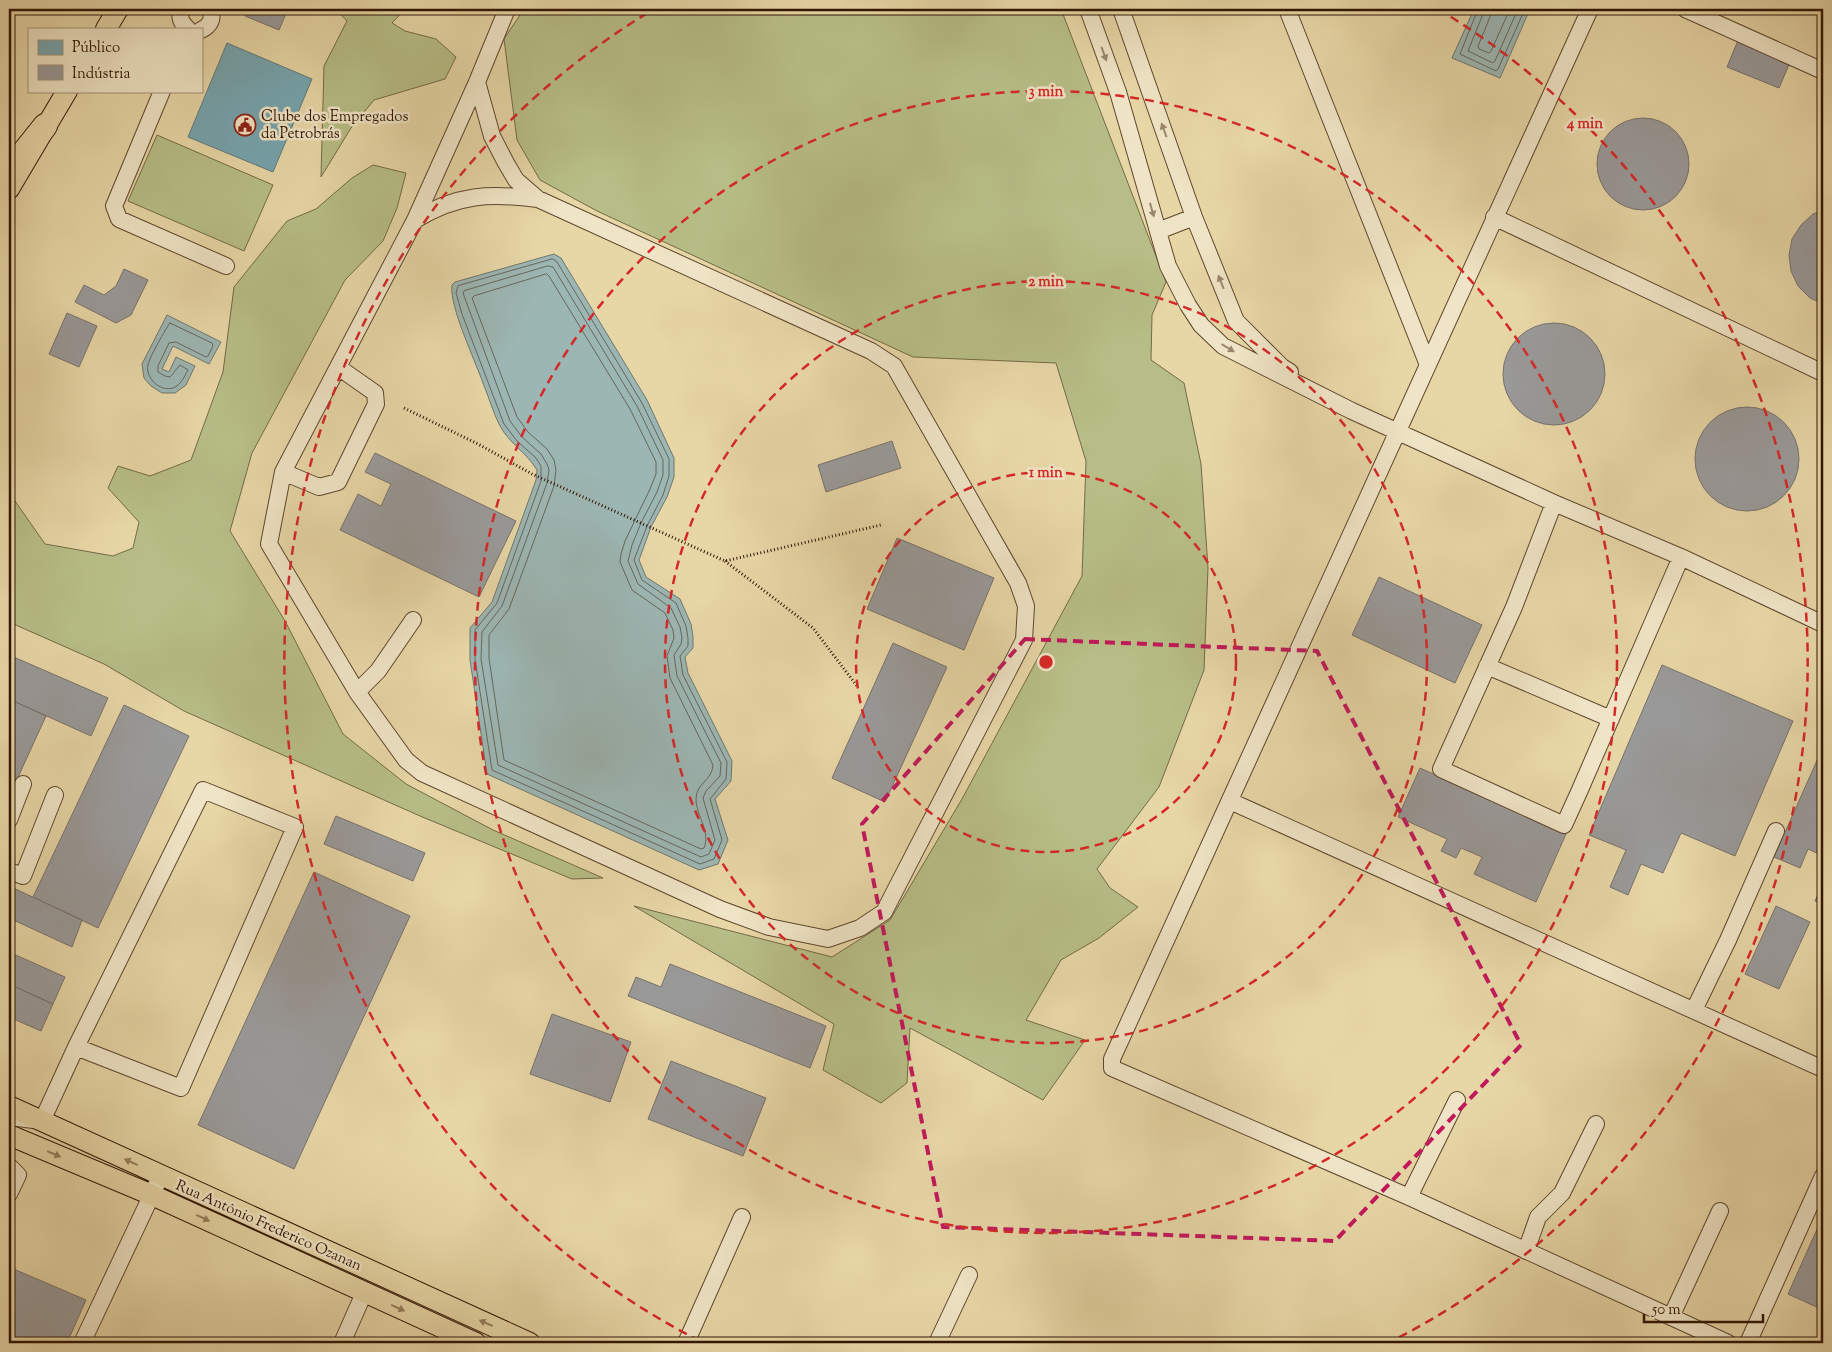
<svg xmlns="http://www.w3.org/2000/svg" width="1832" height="1352" font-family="'Sorts Mill Goudy',serif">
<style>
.green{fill:#b7bd86;stroke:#746a45}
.water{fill:#9cb6b3;stroke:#71766d}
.public{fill:#76a5af;stroke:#617a7c}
.industry{fill:#999;stroke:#7a726c}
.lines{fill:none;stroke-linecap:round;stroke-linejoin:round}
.shore{stroke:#66665c;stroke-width:1}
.minor-casing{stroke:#5e462c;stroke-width:18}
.major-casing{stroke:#311604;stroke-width:22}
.highway-casing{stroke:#311604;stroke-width:26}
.path{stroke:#311604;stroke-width:3;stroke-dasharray:1 2.5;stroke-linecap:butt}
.minor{stroke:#efe4c5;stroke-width:16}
.major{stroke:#e7d6a6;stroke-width:20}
.highway{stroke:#e7d6a6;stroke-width:24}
.oneway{fill:#9a876e}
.oneway2{fill:#95805d}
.marked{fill:none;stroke:#c2185b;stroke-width:4;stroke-dasharray:10 6;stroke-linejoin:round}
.ring{fill:none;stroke:#d62828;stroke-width:2.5;stroke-dasharray:9 6}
.labels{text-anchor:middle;stroke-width:5;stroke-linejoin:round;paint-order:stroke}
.poi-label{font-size:15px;fill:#311604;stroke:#efe4c5;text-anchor:start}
.street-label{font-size:15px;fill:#311604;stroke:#efe4c5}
.centre{fill:#d62828;stroke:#efe4c5;stroke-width:2.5}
.ring-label{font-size:15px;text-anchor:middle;font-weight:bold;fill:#d62828;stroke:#efe4c5;stroke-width:5;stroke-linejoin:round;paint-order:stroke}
</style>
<rect width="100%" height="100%" fill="#e7d6a6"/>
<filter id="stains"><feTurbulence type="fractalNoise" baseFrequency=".004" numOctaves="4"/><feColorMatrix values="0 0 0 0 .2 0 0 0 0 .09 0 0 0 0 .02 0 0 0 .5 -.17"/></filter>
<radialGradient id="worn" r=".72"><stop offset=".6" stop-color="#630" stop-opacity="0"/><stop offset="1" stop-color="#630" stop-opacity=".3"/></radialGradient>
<path class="green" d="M335,9H405L392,23L405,31L436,39L456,57L445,79L374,100L351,128L321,177L324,66L347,21Z
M524,9H1061L1166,282L1152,315L1151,360L1184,383L1201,464L1208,568L1204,670L1159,787L1097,869L1110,888L1138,907L1099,938L1061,960L1026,1020L1085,1040L1043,1100L910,1028L907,1083L881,1103L823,1070L834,1024L634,906L832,957L890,920L962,799L1082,576L1086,461L1056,363L913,357L597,211L540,180L517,140L504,39Z
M157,135L273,185L244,251L128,201Z
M373,165L406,173L397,208L383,241L345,280L252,453L230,531L285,621L343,734L406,784L493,830L603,878L572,879L420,816L184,711L104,664L9,622V499L15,501L45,544L113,556L133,548L139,522L108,488L118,466L150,476L191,460L223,372L234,287L287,221L316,209L352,178Z"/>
<path class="water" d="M1474,9H1530L1500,78L1452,58Z
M554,254L561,258L647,400L674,458V477L667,497L651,527L639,560L646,577L680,599L691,624L693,637V648L685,657L688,673L732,761L731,781L715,799L728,840L718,864L699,870L487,774L470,660V628L492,602L536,480L537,470C527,453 509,443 500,426C493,413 489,397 483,383C475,360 449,306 452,285L455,282Z
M167,315L221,342L209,364L173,346L162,369L169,372L176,357L195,366L186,385L175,393H162L151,386L144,378L142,364Z"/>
<path class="public" d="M227,43L312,79L273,172L188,137Z"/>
<path class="industry" d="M248,9H288L279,30L245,16Z
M1739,38L1791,60L1779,88L1727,67Z
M1597 164a46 46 0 1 1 92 0a46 46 0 1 1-92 0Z
M1823,210V304L1810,298L1798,286L1791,271L1789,255L1792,239L1801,225L1813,214Z
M124,269L148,280L131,315L116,323L75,302L84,285L104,295L116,286Z
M67,313L97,326L79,367L49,354Z
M1503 374a51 51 0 1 1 102 0a51 51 0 1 1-102 0Z
M1695 459a52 52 0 1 1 104 0a52 52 0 1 1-104 0Z
M892,441L901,468L826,492L818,465Z
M375,453L516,521L479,597L340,530L358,494L381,506L391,484L365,472Z
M897,538L994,578L964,650L867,609Z
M1379,577L1482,625L1455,683L1352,635Z
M893,643L947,667L885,802L832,778Z
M9,655L108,698L91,736L9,699Z
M1662,665L1793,721L1735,856L1681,833L1663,873L1641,864L1628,895L1610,887L1626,850L1589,835Z
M9,699L46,716L9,797Z
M124,705L189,736L98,928L33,897Z
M1823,747V856L1808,849L1800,868L1774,857Z
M1420,768L1566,834L1536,902L1474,874L1482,857L1461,848L1456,858L1441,851L1447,839L1398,817Z
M336,816L425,853L413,881L324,844Z
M314,872L410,916L294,1169L198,1125Z
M1823,883V905L1815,901Z
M9,886L82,920L72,947L9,918Z
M1776,906L1810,922L1779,989L1745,974Z
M9,952L65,977L53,1004L9,984Z
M670,964L826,1026L810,1068L628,996L636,977L661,987Z
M9,984L53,1004L41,1031L9,1017Z
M552,1014L631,1042L610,1102L530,1074Z
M671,1061L766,1098L743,1156L648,1119Z
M1823,1216V1310L1788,1294Z
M9,1267L86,1300L67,1343H9Z"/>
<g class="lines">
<path class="shore" d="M1478,9L1460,54L1496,71L1498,69L1525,9
M1484,9L1483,14L1468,51L1493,63L1495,61L1518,9
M1492,9L1490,17L1478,46L1479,49L1489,53L1491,51L1510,9
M553,259L557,262L642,403L669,459V476L663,495L647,526L634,560L642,580L676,603L686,626L688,638V646L680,656L683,675L727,762L726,779L710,799L722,840L714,859L700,864L492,770L475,659V630L497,603L541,481V466L536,458L517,441L504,424L462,314L456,293L458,286Z
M548,266L553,267L637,406L663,460V475L657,492L641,523L632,545L628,561L638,584L671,608L680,627L682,638L681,644L674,655L677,676L721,763L720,776L706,791L703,798L715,840L709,854L701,857L498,765L481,659L482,632L502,606L547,483L549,470L547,464L541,454L522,437L510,421L463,293L464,291Z
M547,274L549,276L630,409L656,462V474L650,489L625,541L621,554L620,562L632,590L665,613L673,630L674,638L667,656L670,678L713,765C712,781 696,783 696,799C696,816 711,831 704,848L701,849L504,760L489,658V635L509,609L554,486L556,470L554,460L547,449L528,432L517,417L472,298L474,296Z
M170,323L212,343L213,346L208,356L206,357L176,342L169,343L158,366V372L165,376L170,377L180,365L188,370C184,377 181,385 173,388C160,392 145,378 148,365C149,358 166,328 170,323Z"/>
<g class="minor-casing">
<path id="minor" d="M181,9C179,18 181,23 188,29
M1088,9L1118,92L1168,266L1188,305L1201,325L1223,346L1352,411L1554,503L1681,557L1823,624
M1121,9L1194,217L1236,321L1282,367L1290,372
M1287,9L1428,365
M1590,9L1112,1059V1068L1409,1197L1728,1343
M1685,9L1823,71
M201,30C210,26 214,19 210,9
M477,82L492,136L506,163L516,180L538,199L871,351L894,366L1018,583L1026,606L1024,640L884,912L860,928L828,939L769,927L720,909L422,773L406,760L357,692L269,544L283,472L415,220L477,82L507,9
M162,91L114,206L119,219L226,266
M1494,217L1823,373
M415,220C457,194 490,193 538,199
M1158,231L1194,217
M283,472L319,487L338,482L376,404L375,393L338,367
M1554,503L1514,607L1441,769L1564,825L1579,792L1681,557
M1487,666L1611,719
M357,692L378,671L413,620
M1230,801L1823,1069
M9,820L23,784
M9,871L23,876L55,795
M1694,1010L1728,940L1776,831
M9,1117L42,1121L76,1047L203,790L295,827L181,1088L76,1047
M9,1166L18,1175L9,1194
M1409,1197L1457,1100
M1526,1251L1538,1217L1562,1193L1596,1124
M1671,1317L1720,1211
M82,1343L161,1175
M342,1343L364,1293
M686,1343L742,1217
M937,1343L969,1275
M1748,1343L1823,1176"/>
</g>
<g class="major-casing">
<path id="major" d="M106,29L118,9
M9,189L67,91
M9,1106L530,1343
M9,1135L152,1195L476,1343"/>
</g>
<g class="highway-casing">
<path id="highway" d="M9,171L45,126"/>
</g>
<path class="path" d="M404,408L478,444L532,474L725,561L881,525
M725,561L813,628L857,686"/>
<use href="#minor" class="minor"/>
<use href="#major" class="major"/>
<use href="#highway" class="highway"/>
</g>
<defs><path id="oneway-solid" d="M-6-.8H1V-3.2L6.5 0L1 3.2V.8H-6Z" transform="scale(1.25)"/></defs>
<g class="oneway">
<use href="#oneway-solid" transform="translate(1104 54) rotate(70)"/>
<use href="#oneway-solid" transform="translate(1164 130) rotate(-110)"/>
<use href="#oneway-solid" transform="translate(1152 210) rotate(74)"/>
<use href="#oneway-solid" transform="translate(1221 282) rotate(-112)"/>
<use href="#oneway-solid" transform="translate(1228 348) rotate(31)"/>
</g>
<g class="oneway2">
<use href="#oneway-solid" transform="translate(54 1154) rotate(23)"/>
<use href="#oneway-solid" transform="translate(131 1162) rotate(-156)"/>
<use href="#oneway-solid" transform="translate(203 1218) rotate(25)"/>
<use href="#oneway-solid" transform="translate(398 1308) rotate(24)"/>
<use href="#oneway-solid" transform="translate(486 1323) rotate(-156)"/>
</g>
<path class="marked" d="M1025,639L1317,651L1521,1045L1335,1241L943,1227L862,824Z"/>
<g class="ring">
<circle cx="1046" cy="662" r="190"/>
<circle cx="1046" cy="662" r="381"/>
<circle cx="1046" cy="662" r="571"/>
<path d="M700 1341A762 762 0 0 1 654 9M1438 9A762 762 0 0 1 1392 1341"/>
</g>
<defs>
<g id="civic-ring" transform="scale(1.125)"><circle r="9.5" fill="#efe4c5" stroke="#8f2418" stroke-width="1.5"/><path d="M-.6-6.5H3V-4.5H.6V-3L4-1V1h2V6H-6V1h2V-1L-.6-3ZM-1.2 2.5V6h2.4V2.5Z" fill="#8f2418"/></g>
</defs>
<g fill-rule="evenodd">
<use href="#civic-ring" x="245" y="125"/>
</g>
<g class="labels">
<g class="poi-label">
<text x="261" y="121">Clube dos Empregados<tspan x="261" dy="17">da Petrobrás</tspan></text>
</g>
<g class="street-label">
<text transform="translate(269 1225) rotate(24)" y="5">Rua Antônio Frederico Ozanan</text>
</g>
</g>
<circle cx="1046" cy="662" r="8" class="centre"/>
<g class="ring-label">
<text x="1046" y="96">3 min</text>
<text x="1585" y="128">4 min</text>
<text x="1046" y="286">2 min</text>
<text x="1046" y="477">1 min</text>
</g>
<rect width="1832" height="1352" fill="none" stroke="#e7d6a6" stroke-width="30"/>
<rect x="10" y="10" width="1812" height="1332" fill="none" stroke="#311604" stroke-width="2.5"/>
<rect x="15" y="15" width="1802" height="1322" fill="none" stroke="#311604"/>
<rect x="28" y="28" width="175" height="65" fill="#efe4c5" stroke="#a39278"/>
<rect x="38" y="40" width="25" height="15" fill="#76a5af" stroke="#a39278"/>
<text x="72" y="52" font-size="15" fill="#311604">Público</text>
<rect x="38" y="65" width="25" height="15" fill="#999999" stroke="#a39278"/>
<text x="72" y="78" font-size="15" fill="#311604">Indústria</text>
<path d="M1644 1314v8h119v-8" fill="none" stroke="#311604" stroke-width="2.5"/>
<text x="1652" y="1314" font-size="15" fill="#311604" stroke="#efe4c5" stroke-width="4" paint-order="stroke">50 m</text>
<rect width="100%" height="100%" filter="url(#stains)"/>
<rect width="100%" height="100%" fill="url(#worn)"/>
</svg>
